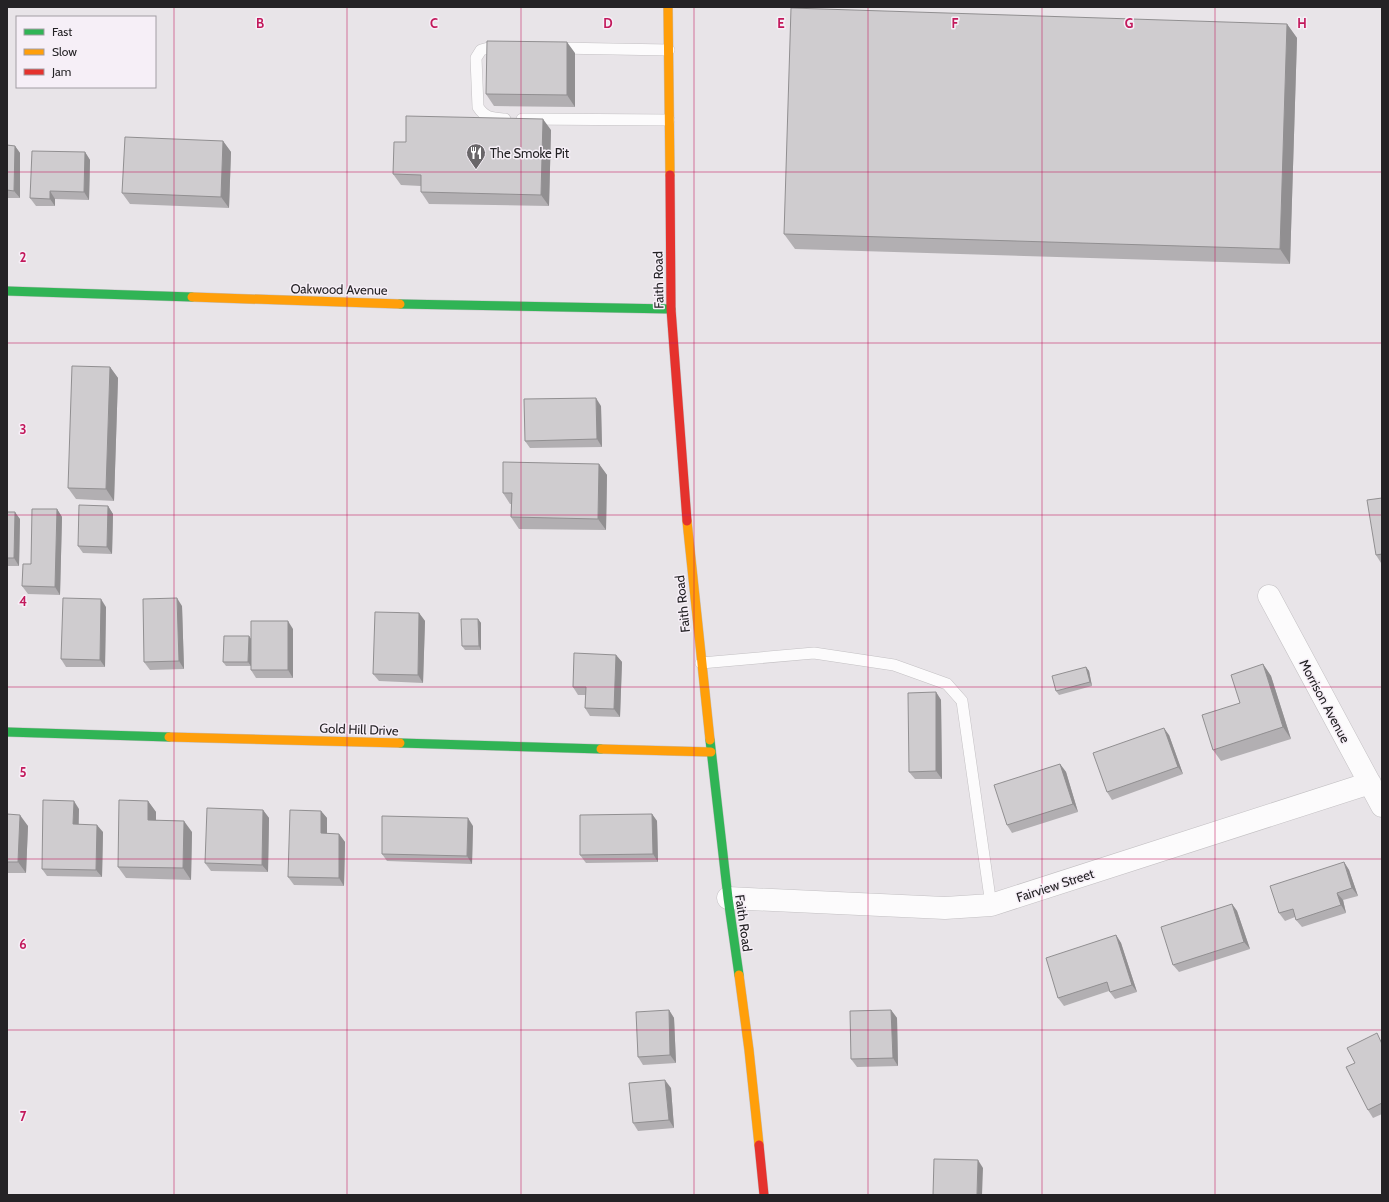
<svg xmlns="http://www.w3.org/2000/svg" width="1389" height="1202" font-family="Cabin,sans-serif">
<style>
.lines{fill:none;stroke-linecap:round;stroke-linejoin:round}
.lane-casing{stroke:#c3c0c3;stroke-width:12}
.street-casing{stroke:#c3c0c3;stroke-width:23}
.fast-casing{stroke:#c3c0c3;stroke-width:10}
.slow-casing{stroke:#c3c0c3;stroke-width:10}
.jam-casing{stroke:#c3c0c3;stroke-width:10}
.lane{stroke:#fcfbfc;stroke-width:11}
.street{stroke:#fcfbfc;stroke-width:22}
.fast{stroke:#30b455;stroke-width:9}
.slow{stroke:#ff9f0a;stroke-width:9}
.jam{stroke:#e5322d;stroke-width:9}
.wall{fill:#b2afb2}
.shaded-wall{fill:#918f91}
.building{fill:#cfcccf;stroke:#918f91}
.grid{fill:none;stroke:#c2185b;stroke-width:1;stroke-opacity:0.55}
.labels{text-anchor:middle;stroke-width:3;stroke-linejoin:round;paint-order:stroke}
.poi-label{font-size:13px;fill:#242225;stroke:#f6eff7;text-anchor:start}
.street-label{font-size:13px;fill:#242225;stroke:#f6eff7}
.grid-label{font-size:13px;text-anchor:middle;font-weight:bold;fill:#c2185b;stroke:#f6eff7;stroke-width:3;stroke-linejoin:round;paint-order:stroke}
</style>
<rect width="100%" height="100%" fill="#e8e4e8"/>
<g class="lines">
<g class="lane-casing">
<path id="lane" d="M500,48L492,47L481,50L476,58L478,107C485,118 492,118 505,119
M557,48L669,50
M522,119L669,120
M701,663L814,653L894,665L947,684L962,701L991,905"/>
</g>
<g class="street-casing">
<path id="street" d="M1269,596L1382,806
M728,898L945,908L991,905L1370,783"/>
</g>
<g class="fast-casing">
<path id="fast" d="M7,291L192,297
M400,304L671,309
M7,732L169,737
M710,740L728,898L739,975
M400,743L601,749"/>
</g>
<g class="slow-casing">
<path id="slow" d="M668,7L670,175
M192,297L400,304
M687,521L710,740
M169,737L400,743
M601,749L711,752
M739,975L749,1050L759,1145"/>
</g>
<g class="jam-casing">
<path id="jam" d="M670,175L671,309L687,521
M759,1145L764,1195"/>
</g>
<use href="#lane" class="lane"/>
<use href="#street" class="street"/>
<use href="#fast" class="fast"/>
<use href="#slow" class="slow"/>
<use href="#jam" class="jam"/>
</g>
<path class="wall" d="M1287,24L1297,38L1290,264L795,249L784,234Z
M575,53V107L494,106L486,94Z
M551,130L549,206L429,204L421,192V186L401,185L393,174L406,142Z
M223,141L231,152L229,208L130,204L122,193Z
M7,145L15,146L20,153V198H7Z
M85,152L90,160L89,200L55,199V206H36L30,198Z
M110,367L118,378L114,501L76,499L68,488Z
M601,406L602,447L530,448L525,441Z
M599,464L607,475L606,530L519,529L511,517V504H510L503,493Z
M1382,498V562L1381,563L1376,555Z
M108,506L113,514L112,554L83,553L78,546Z
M57,509L62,517L60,595L28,594L22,586Z
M7,512L20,519L19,566H7Z
M182,606L184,669L150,670L144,662Z
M106,607L105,667H66L61,659Z
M419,613L425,621L423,683L379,681L373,674Z
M478,619L481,623V650H465L462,646Z
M293,629V678H256L251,670V666H226L223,662L249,636L251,640Z
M616,655L622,662L620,717L590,716L585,708L586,695H578L573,687Z
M1263,664L1271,676L1291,739L1221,761L1213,750Z
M1086,667L1089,671L1092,686L1059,695L1056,691Z
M936,692L941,700L942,779H915L909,772Z
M1169,735L1183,774L1112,800L1107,792Z
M1060,764L1066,772L1078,812L1012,833L1007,825Z
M148,801L156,812V820L192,832L191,880L126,878L118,867Z
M79,809V824L103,832L102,877L47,876L42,869Z
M263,810L269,818L268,872L211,871L205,863Z
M321,811L327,818V834H339L345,842L344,886L294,885L288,877Z
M7,814L28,826L26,873H7Z
M652,814L657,821L658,862L586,863L580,855Z
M473,826L472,864L387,861L382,854Z
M1344,862L1349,870L1358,896L1343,900L1346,913L1302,927L1296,920L1295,917L1285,921L1279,913Z
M1232,904L1237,911L1250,949L1179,972L1173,965Z
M1116,935L1121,943L1137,992L1115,999L1109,991L1064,1006L1058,998Z
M669,1010L674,1018L676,1063L643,1065L638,1057Z
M891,1010L897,1018L898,1066L857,1067L851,1059Z
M1382,1041V1114L1373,1118L1368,1110L1355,1063Z
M671,1088L674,1128L638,1131L633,1123Z"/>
<path class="shaded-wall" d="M1287,24L1297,38L1290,264L1280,249Z
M567,42L575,53V107L567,95Z
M543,119L551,130L549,206L541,195Z
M223,141L231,152L229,208L221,197Z
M15,146L20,153V198L14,191Z
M85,152L90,160L89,200L84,192Z
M50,191L55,199V206L50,199Z
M110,367L118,378L114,501L106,489Z
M596,398L601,406L602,447L597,439Z
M599,464L607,475L606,530L598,519Z
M108,506L113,514L112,554L107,547Z
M57,509L62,517L60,595L55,587Z
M15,512L20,519L19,566L14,558Z
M177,598L182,606L184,669L179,661Z
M101,599L106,607L105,667L100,660Z
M419,613L425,621L423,683L418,675Z
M478,619L481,623V650L479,646Z
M288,621L293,629V678L288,670Z
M249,636L252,640L251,666L248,662Z
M616,655L622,662L620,717L614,709Z
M1263,664L1271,676L1291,739L1283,727Z
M1086,667L1089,671L1092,686L1090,682Z
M936,692L941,700L942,779L936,771Z
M1164,728L1169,735L1183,774L1178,767Z
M1060,764L1066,772L1078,812L1073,804Z
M74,801L79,809L78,832L73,824Z
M148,801L156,812V831L148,820Z
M263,810L269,818L268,872L262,865Z
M321,811L327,818V841L321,833Z
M652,814L657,821L658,862L653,854Z
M20,815L28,826L26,873L18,862Z
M468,818L473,826L472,864L467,856Z
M184,821L192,832L191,880L183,868Z
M97,825L103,832L102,877L96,870Z
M339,834L345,842L344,886L339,878Z
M1344,862L1349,870L1358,896L1352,888Z
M1337,893L1343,900L1346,913L1341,905Z
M1232,904L1237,911L1250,949L1244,942Z
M1116,935L1121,943L1137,992L1132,985Z
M669,1010L674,1018L676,1063L670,1055Z
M891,1010L897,1018L898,1066L893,1058Z
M665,1080L671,1088L674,1128L669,1120Z
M978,1160L983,1168L982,1195H977Z"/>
<path class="building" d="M791,8L1287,24L1280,249L784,234Z
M487,41L567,42V95L486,94Z
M406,116L543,119L541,195L421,192V175L393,174L394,142H406Z
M125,137L223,141L221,197L122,193Z
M7,145L15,146L14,191L7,190Z
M32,151L85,152L84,192L50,191V199L30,198Z
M72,366L110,367L106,489L68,488Z
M596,398L597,439L525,441L524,399Z
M503,462L599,464L598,519L511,517L512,493H503Z
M1382,498V554L1376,555L1367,500Z
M79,505L108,506L107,547L78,546Z
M32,509H57L55,587L22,586L23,564H31Z
M7,512H15L14,558H7Z
M63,598L101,599L100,660L61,659Z
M177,598L179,661L144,662L143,599Z
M375,612L419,613L418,675L373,674Z
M461,619H478L479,646H462Z
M251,621H288V670H251Z
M224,636H249L248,662H223Z
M574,653L616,655L614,709L585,708L586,687H573Z
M1263,664L1283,727L1213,750L1202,715L1240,703L1231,675Z
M1086,667L1090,682L1056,691L1052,676Z
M936,692V771L909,772L908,693Z
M1164,728L1178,767L1107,792L1093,753Z
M1060,764L1073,804L1007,825L994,785Z
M43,800L74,801L73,824L97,825L96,870L42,869Z
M119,800L148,801V820L184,821L183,868L118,867Z
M207,808L263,810L262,865L205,863Z
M290,810L321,811V833L339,834V878L288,877Z
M7,814L20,815L18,862H7Z
M652,814L653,854L580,855V815Z
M382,816L468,818L467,856L382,854Z
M1344,862L1352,888L1337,893L1341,905L1296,920L1293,909L1279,913L1270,886Z
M1232,904L1244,942L1173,965L1161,927Z
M1116,935L1132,985L1110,992L1107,982L1058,998L1046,958Z
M669,1010L670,1055L638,1057L636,1012Z
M891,1010L893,1058L851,1059L850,1011Z
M1377,1033L1382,1044V1103L1368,1110L1346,1067L1355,1063L1347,1048Z
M665,1080L669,1120L633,1123L629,1083Z
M934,1159L978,1160L977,1195H933Z"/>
<path class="grid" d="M174,7V1195M347,7V1195M521,7V1195M694,7V1195M868,7V1195M1042,7V1195M1215,7V1195M7,172H1382M7,343H1382M7,515H1382M7,687H1382M7,859H1382M7,1030H1382"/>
<defs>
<g id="restaurant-pin" transform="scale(1)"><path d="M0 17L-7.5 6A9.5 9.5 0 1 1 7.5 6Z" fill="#696669" stroke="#f6eff7"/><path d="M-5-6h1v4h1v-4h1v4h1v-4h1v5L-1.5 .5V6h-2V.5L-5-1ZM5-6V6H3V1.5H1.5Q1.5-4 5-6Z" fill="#fff"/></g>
</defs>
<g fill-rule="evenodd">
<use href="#restaurant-pin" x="476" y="153"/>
</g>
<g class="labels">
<g class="poi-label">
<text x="490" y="158">The Smoke Pit</text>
</g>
<g class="street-label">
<text transform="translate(658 280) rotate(-91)" y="5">Faith Road</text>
<text transform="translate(339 289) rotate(1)" y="5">Oakwood Avenue</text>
<text transform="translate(682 604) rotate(-96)" y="5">Faith Road</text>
<text transform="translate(1325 701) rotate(62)" y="5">Morrison Avenue</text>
<text transform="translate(359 729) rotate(2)" y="5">Gold Hill Drive</text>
<text transform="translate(1055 885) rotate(-18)" y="5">Fairview Street</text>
<text transform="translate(744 923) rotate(82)" y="5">Faith Road</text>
</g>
</g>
<g class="grid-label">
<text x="260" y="28">B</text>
<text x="434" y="28">C</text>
<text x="608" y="28">D</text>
<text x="781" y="28">E</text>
<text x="955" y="28">F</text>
<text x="1129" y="28">G</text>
<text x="1302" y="28">H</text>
<text x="23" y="262">2</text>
<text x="23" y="434">3</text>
<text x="23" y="606">4</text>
<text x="23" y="777">5</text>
<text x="23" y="949">6</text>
<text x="23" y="1121">7</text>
</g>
<rect width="1389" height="1202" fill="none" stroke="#242225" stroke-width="16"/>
<rect x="16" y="16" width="140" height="72" fill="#f6eff7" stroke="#a29da3"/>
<rect x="24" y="29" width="20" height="6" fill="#30b455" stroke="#a29da3"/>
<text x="52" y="36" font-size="12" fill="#242225">Fast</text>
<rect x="24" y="49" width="20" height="6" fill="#ff9f0a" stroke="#a29da3"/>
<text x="52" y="56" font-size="12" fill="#242225">Slow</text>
<rect x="24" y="69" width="20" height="6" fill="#e5322d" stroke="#a29da3"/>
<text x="52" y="76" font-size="12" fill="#242225">Jam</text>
</svg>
